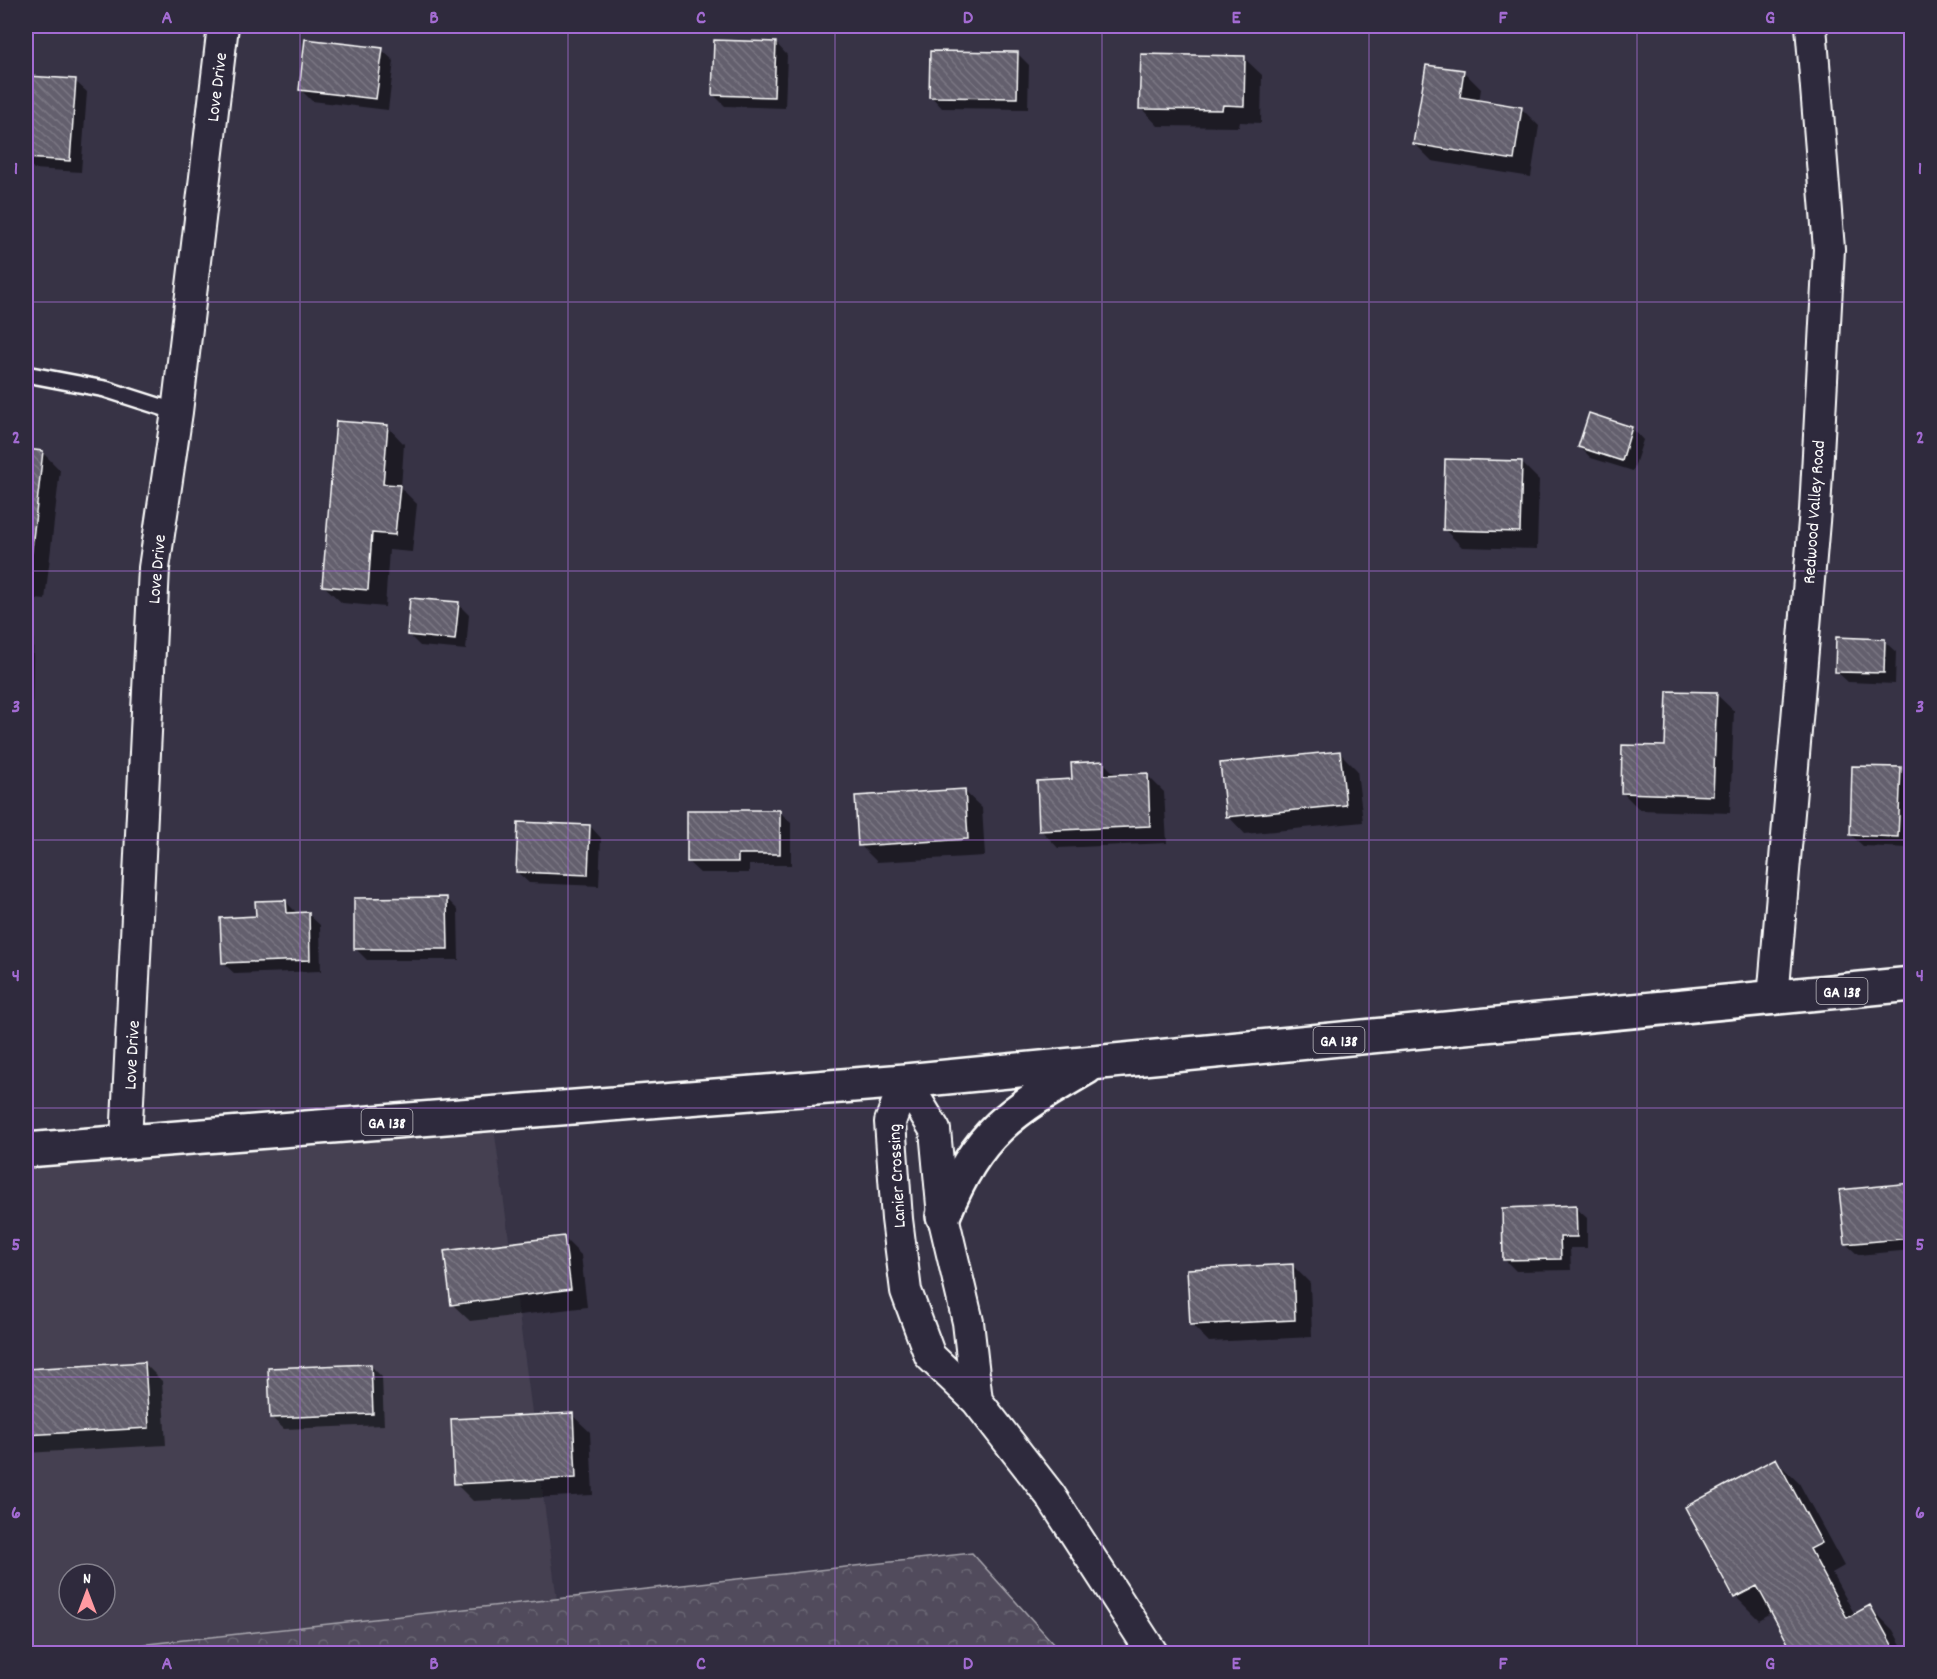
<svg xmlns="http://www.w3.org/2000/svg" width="1937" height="1679" font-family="Dekko,sans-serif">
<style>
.built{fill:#444051;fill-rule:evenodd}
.forest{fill:url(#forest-crowns);stroke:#a8a6ae;stroke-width:1.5}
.shadow{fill:#0007}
.building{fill:url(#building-back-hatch);stroke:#fff;stroke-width:1.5}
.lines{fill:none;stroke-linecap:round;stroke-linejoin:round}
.lane-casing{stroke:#fff;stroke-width:20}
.street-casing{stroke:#fff;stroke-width:34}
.highway-casing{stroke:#fff;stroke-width:38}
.lane{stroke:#2f2a3d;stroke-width:15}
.street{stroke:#2f2a3d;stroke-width:30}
.highway{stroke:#2f2a3d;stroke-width:33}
.grid{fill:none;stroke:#a36bd2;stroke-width:1.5;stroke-opacity:0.55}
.labels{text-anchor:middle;stroke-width:4.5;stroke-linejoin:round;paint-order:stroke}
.shield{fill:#2f2a3d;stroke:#c1bfc5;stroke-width:1.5}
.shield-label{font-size:16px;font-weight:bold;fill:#fff}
.street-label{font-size:18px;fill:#fff;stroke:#2f2a3d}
.neatline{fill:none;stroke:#a36bd2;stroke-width:2}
.grid-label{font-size:20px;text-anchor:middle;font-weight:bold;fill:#a36bd2}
</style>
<defs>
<pattern id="forest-crowns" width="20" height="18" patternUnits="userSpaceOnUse" patternTransform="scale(1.5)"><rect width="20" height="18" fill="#514c5c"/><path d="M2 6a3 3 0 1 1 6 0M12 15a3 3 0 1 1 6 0" fill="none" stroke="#6b6774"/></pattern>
<pattern id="building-back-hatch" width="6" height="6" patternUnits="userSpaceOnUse" patternTransform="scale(1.5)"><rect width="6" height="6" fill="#635f6d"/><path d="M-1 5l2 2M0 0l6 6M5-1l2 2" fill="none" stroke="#7a7783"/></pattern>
</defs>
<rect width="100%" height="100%" fill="#373345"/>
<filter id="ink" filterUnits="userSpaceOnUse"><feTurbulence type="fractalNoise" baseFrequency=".0167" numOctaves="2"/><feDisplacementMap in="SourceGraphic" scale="12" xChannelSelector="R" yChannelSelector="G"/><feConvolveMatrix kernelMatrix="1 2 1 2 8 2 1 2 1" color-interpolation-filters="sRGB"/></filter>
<g filter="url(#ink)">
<path class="built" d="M490,1097L557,1600L66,1653L26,1654V1139ZM69,1574H105V1610H69Z"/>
<path class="forest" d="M972,1553L1062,1653H66Z"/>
<path class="shadow" d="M776,43L787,55L785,108L725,106L713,94Z
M382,50L394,61L388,110L312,101L301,90Z
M1018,54L1029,65L1028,109L942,108L931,96Z
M1244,58L1262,75L1261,123L1240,122L1239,127L1158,126L1141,108Z
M1464,72L1481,89L1479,102L1521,108L1539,126L1531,177L1432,161L1415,144Z
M28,77L75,81L87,92L81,172L34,169L26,160Z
M387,426L404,444L401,488L417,504L412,552L389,550L385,607L342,603L324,586Z
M1632,428L1643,440L1633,471L1591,458L1580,447Z
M26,450L42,452L60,470L45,600L26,598Z
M1521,462L1539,480L1537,549L1462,547L1444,529Z
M458,604L469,615L466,650L420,646L408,634Z
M26,609L34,617L32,709H26Z
M1884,641L1896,652L1895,684L1848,682L1836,671Z
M1716,694L1734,711L1730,813L1640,810L1622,792Z
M1340,753L1357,770L1363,822L1245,834L1228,816Z
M1103,762L1117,776L1147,775L1164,792L1167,843L1058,848L1041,830L1074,781Z
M1900,768L1912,780L1909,848L1863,846L1851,835Z
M964,791L982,808L985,856L877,862L860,845Z
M780,812L791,823V865H749V873H700L688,862Z
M590,826L601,838L599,886L529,883L517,872Z
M447,899L458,910L459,960H367L356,949Z
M285,901L297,913L308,914L320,925L321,971L235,974L223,963L257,917Z
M1911,1184L1912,1250L1858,1255L1846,1244Z
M1575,1207L1587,1218V1248H1570L1571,1270L1516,1271L1505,1260Z
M564,1238L581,1255L587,1307L470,1321L452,1304Z
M1292,1265L1310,1283L1312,1337L1209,1342L1191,1324Z
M145,1364L162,1381L166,1445L26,1453V1370Z
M370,1365L382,1377L384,1425L284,1429L272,1418Z
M572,1415L590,1432L593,1495L473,1501L456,1484Z
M1775,1460L1799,1483L1844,1566L1832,1573L1855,1615L1870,1607L1893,1630L1906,1654H1782L1792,1648L1773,1612L1759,1620L1736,1597Z"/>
<path class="building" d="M305,39L383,48L376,99L299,90Z
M714,40L776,42L774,97L712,95Z
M930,51L1018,52L1017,98L929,97Z
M1141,54L1245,56L1244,106L1223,105L1222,110L1139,109Z
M1426,65L1464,70L1460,97L1522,107L1514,160L1413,144Z
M27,76L76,79L70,161L26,158Z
M1589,413L1632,427L1622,461L1578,447Z
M336,421L388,425L383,484L400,485L395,535L372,533L368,590L322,586Z
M26,449L43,451L28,583H26Z
M1445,459L1522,461L1520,532L1443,530Z
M410,598L459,602L455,640L407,635Z
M1836,637L1885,639L1884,673L1835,672Z
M1667,691L1717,692L1713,796L1621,793L1622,745L1665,746Z
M1340,751L1346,805L1226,817L1220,763Z
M1104,761V775L1148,773L1150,826L1039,831L1037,781L1072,779L1071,763Z
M1852,766L1901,767L1898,837L1850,835Z
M965,789L968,839L858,846L855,796Z
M687,810H780V854H738V862H687Z
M518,822L590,825L588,875L516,872Z
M447,897L448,949H354V898Z
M286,900L287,913L309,912L310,960L222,963L220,918L256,916L255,901Z
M1911,1183L1912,1238L1845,1244L1839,1190Z
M1576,1205L1577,1237H1560L1561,1259L1503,1260L1502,1208Z
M564,1236L571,1289L451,1305L444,1251Z
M1293,1264L1295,1320L1190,1325L1187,1269Z
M145,1362L149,1428L26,1435V1369Z
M371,1364L373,1414L270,1418L268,1368Z
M573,1413L576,1478L454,1484L451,1419Z
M1776,1458L1822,1543L1810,1549L1847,1618L1870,1605L1897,1654H1779L1790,1647L1757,1586L1734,1598L1685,1507Z"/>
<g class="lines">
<g class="lane-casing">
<path id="lane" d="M26,374L105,389L177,412"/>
</g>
<g class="street-casing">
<path id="street" d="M1773,999L1815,510L1829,249L1811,26
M905,1081L890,1122L897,1219L906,1291L930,1356L977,1401L1050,1495L1153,1654
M905,1081L935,1130L943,1216L968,1322L977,1401
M126,1142L154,568L177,412L223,26"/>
</g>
<g class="highway-casing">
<path id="highway" d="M26,1150L905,1081L1912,984
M943,1216C978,1131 1010,1112 1087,1067"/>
</g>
<use href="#lane" class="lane"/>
<use href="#street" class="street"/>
<use href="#highway" class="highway"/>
</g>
</g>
<path class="grid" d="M300,26V1654M568,26V1654M835,26V1654M1102,26V1654M1369,26V1654M1637,26V1654M26,302H1912M26,571H1912M26,840H1912M26,1108H1912M26,1377H1912"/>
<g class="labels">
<g class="shield">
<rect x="1816.5" y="978" width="51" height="26" rx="4.5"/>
<rect x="1313.5" y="1027" width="51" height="26" rx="4.5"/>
<rect x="361.5" y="1109" width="51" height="26" rx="4.5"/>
</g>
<g class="shield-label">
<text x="1842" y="997">GA 138</text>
<text x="1339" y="1046">GA 138</text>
<text x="387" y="1128">GA 138</text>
</g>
<g class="street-label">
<text transform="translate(216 87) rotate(-83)" y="6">Love Drive</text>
<text transform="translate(1813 512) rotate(-86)" y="6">Redwood Valley Road</text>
<text transform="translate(156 569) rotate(-85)" y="6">Love Drive</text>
<text transform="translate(131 1055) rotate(-87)" y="6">Love Drive</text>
<text transform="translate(896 1176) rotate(-93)" y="6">Lanier Crossing</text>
</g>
</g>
<rect width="1937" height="1679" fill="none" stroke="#2f2a3d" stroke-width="66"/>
<g transform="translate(87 1592)"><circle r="28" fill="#2f2a3d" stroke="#827f8b" stroke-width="1.5"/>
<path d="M0-4.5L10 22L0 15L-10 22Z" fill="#ff9aa2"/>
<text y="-9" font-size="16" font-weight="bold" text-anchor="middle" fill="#ffffff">N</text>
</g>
<rect x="33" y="33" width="1871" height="1613" class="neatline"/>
<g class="grid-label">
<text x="167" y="23">A</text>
<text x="434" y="23">B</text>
<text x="701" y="23">C</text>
<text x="968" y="23">D</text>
<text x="1236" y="23">E</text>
<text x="1503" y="23">F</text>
<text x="1770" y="23">G</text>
<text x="16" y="174">1</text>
<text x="1920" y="174">1</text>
<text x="16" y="443">2</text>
<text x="1920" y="443">2</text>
<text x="16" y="712">3</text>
<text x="1920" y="712">3</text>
<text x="16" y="981">4</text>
<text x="1920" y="981">4</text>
<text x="16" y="1250">5</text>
<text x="1920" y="1250">5</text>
<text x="16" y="1518">6</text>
<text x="1920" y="1518">6</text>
<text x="167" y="1669">A</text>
<text x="434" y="1669">B</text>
<text x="701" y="1669">C</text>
<text x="968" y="1669">D</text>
<text x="1236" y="1669">E</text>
<text x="1503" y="1669">F</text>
<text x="1770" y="1669">G</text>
</g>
</svg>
